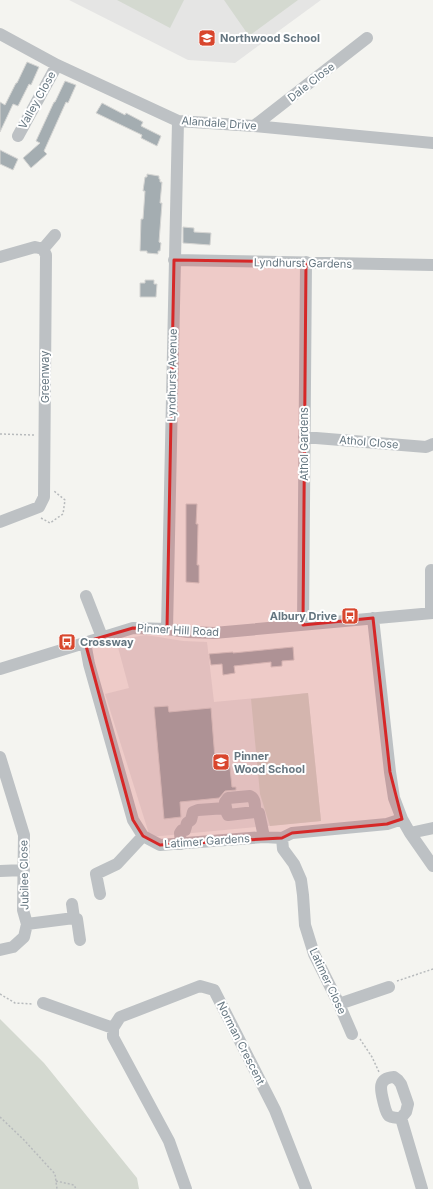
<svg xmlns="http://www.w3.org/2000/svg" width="433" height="1189" font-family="Inter,sans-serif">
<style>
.built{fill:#e5e5e4}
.green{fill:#d4d9d0}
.building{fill:#a4adb1;stroke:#d5d5d3}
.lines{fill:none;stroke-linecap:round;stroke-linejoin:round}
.path{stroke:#b7babc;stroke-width:1.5;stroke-dasharray:2 2;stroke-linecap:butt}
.minor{stroke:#bdc1c4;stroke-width:12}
.marked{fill:#d62828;fill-opacity:0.2;stroke:#d62828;stroke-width:3;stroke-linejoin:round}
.labels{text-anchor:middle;stroke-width:4;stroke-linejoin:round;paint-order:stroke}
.poi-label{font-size:11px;font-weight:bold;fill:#657680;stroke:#fff;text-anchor:start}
.street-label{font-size:11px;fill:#657680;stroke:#fff}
</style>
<rect width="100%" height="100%" fill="#f4f4f0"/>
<path class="built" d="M69,0H321L235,63L188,60Z
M146,635L183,641L207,642L214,702L308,693L321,821L150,837L105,694L129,688L116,640Z"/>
<path class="green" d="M117,0H184L170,28Z
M224,0H298L249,36Z
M308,693L321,821L270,826L260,794L251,699Z
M0,1019L44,1063L137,1178L139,1189H0Z"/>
<path class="building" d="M27,62L39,67L31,85L29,84L18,106L13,104L0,132V102L5,105L16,83H17Z
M65,81L76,85L68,103L66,102L44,151L47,154L31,168L23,158L40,143L36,141L54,102H55Z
M102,103L125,115L126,113L143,122L141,126L161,136L157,146L141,138L142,135L96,113Z
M0,150L18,159L13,170L0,164Z
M147,174L159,176V179H160V182H162L160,203H162L159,242L161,243L160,251H158V254L147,253V251H140L141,219H143L145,191H143L145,177H147Z
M183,227L194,228V232L211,233L210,245L183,243Z
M145,280H154V284H157L156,297H140V283H145Z
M186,504H197L196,524H198L197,565H199V583L186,582Z
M293,647L294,660L282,661V666L271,667V662L234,666L235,673L223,675L222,664L211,665L209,654L233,652V653Z
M168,706L169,712L211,708L215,759L229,758L232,787H236V790L225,791L219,798L180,802L181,817L164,819L154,707Z"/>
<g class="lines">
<path class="path" d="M0,434L34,435
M41,518L50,523L63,514L65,500L54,491
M397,981L433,969
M0,994L15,1003L33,1004
M360,1039L372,1057L379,1072
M0,1117L24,1140L55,1174L57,1189
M56,1181L74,1185L76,1189"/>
<path class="minor" d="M0,34L57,65L178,121L254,126L433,143
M254,126L367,38
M18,136L57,65
M43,249L55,235
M0,257L35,247L43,249L46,255L44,497L39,507L0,522
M174,260L433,265
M304,437L426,447L433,444
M86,596L102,637
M431,613V570
M373,618L390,772L394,798L402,819L410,833L433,866
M303,625L306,262
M167,629L178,121
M85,642L89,664L133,820L143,836L160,845L264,837L282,838L292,833L387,824L402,819
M0,669L133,628L167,629L188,632L214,633L433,613
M0,757L24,835L23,910L27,924L74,918
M255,812L228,815L227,813L225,802L228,798L250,796C256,799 255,807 255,812L259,813L264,837
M410,833L433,828
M282,838L283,849L294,864L301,880L303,895L305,925L314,954L339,1004L352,1034
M181,844L180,833L182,830H185L187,823L191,820L193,812L198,810L226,808
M0,871L24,870
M100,894L96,874L117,864L143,836
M72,904L74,918L77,919L80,940
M0,950L13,947L24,937L27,924
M43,1003L113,1028
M339,1004L389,987
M394,1077L398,1080L401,1084L408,1104L406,1112L401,1118C397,1118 393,1118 389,1116C386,1113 385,1108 384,1104C381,1092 376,1078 394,1077Z
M401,1118L422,1189
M186,1189L169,1141L113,1037V1028L120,1017L200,986L214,990L275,1110L306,1189"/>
</g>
<path class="marked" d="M174,260L306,262L303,625L373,618L390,772L402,819L387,824L292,833L282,838L160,845L143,836L133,820L85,642L133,628L167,629Z"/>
<defs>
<g id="school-square" transform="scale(0.9)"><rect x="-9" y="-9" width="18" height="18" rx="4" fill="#d8462d" stroke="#fff"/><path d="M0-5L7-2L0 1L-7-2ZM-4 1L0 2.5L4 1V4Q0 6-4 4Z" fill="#fff"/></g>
<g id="bus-square" transform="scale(0.9)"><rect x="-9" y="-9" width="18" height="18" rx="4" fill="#d8462d" stroke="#fff"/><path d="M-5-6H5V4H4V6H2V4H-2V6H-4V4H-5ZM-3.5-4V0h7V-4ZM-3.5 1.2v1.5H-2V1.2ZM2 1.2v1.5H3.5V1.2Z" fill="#fff"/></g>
</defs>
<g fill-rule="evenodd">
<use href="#school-square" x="207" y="38"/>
<use href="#bus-square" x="350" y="616"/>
<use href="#bus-square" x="67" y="642"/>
<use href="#school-square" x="221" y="762"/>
</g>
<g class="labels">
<g class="poi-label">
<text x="220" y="42">Northwood School</text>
<text x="337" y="620" text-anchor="end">Albury Drive</text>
<text x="80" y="646">Crossway</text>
<text x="234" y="760">Pinner<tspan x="234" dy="13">Wood School</tspan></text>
</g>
<g class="street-label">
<text transform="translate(311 82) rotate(-38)" y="4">Dale Close</text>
<text transform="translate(37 100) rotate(-61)" y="4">Valley Close</text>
<text transform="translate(219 123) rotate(4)" y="4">Alandale Drive</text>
<text transform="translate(303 263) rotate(1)" y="4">Lyndhurst Gardens</text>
<text transform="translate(172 375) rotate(-89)" y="4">Lyndhurst Avenue</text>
<text transform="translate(45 377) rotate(-90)" y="4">Greenway</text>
<text transform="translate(369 442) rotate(5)" y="4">Athol Close</text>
<text transform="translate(304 444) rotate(-90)" y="4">Athol Gardens</text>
<text transform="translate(178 630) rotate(3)" y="4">Pinner Hill Road</text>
<text transform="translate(207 841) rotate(-4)" y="4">Latimer Gardens</text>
<text transform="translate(24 875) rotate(-91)" y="4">Jubilee Close</text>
<text transform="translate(328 981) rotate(65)" y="4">Latimer Close</text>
<text transform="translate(241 1043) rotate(63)" y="4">Norman Crescent</text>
</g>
</g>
</svg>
